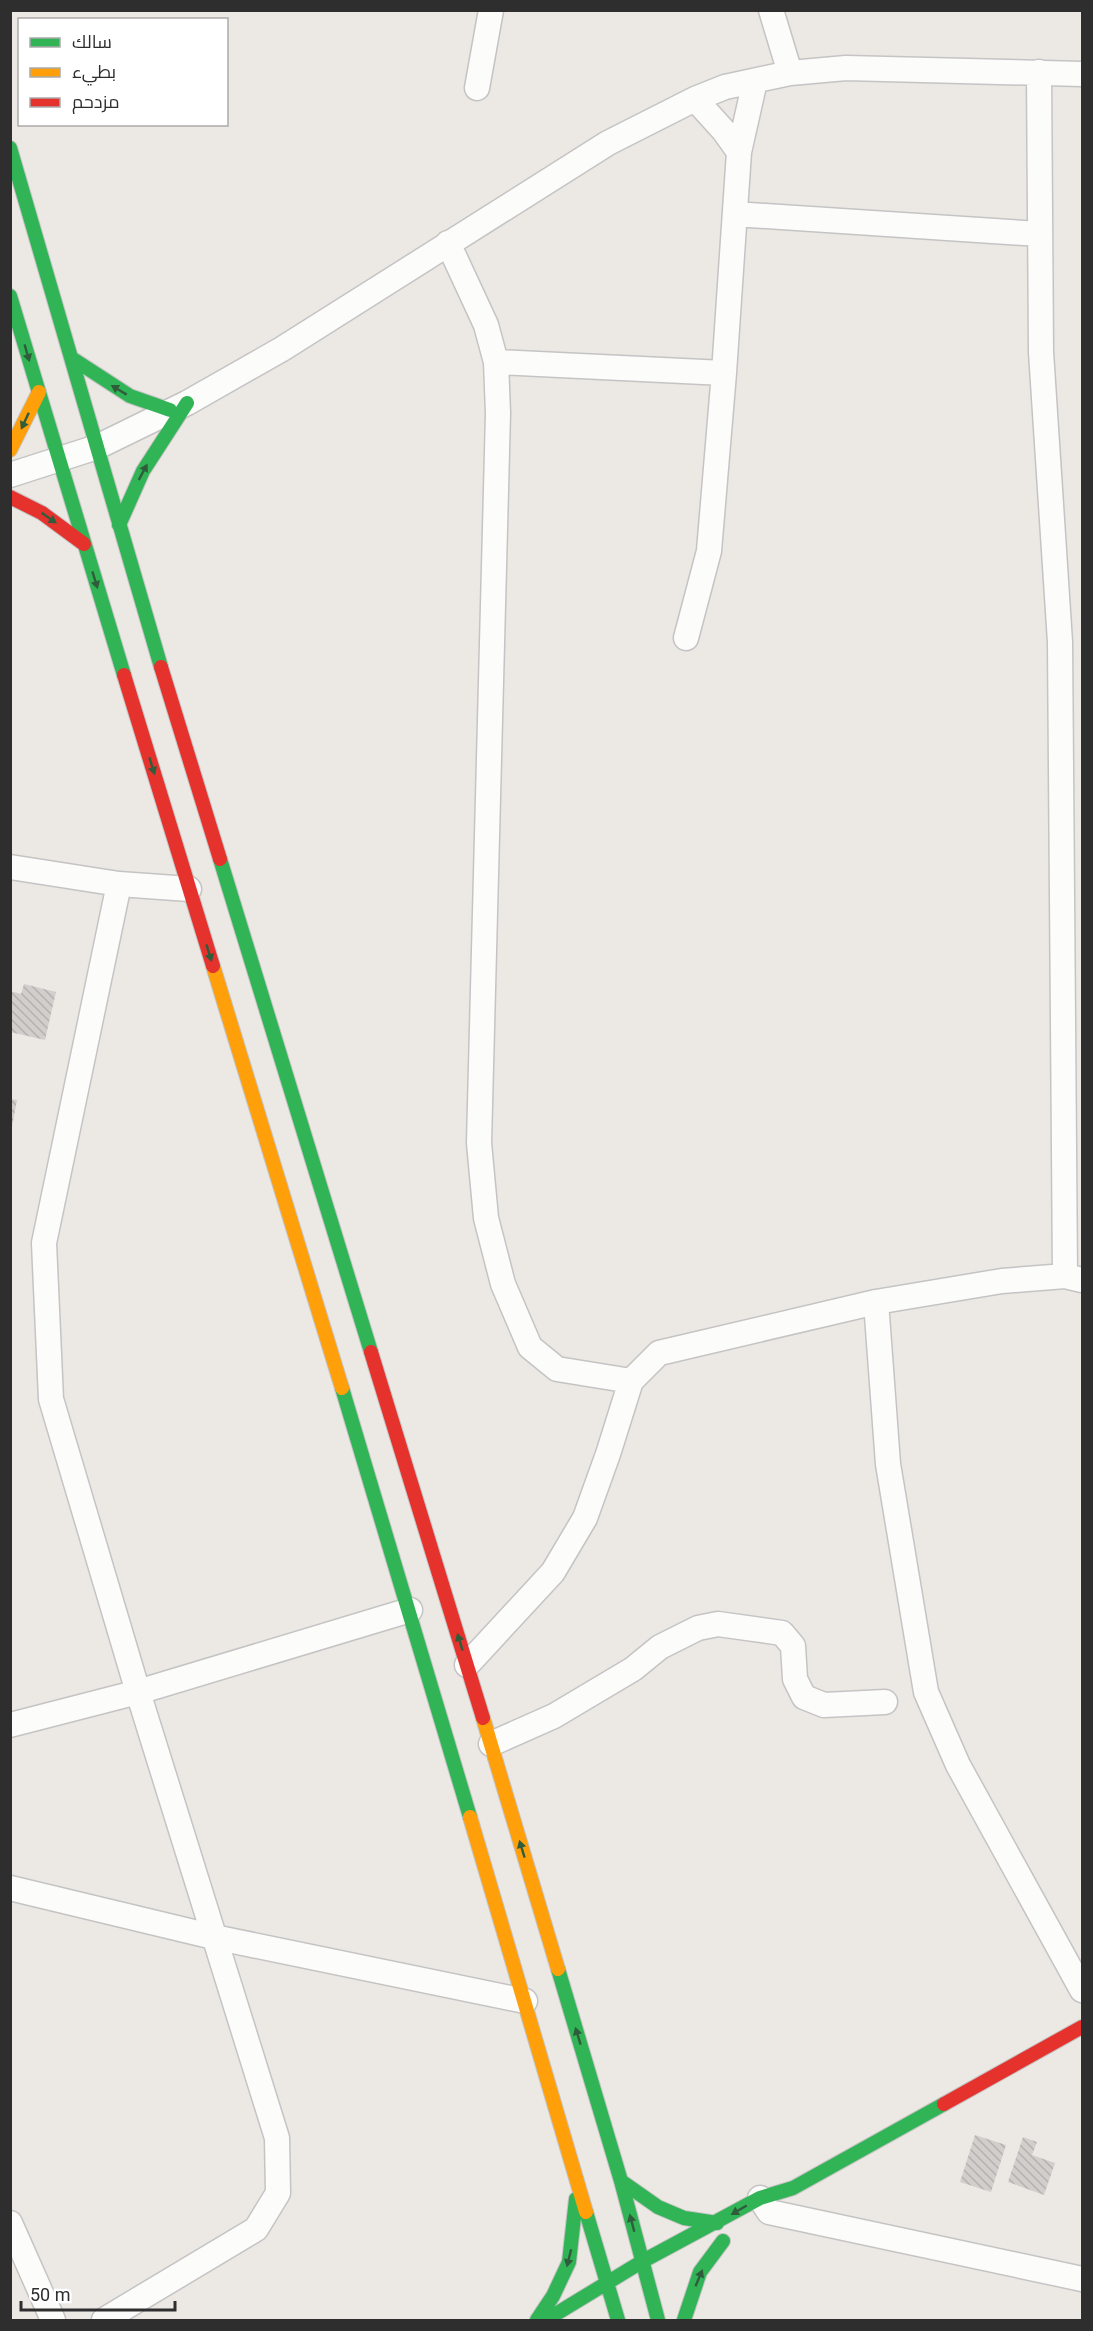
<svg xmlns="http://www.w3.org/2000/svg" width="1093" height="2331" font-family="Roboto,Cairo,sans-serif">
<style>
.building{fill:url(#building-back-hatch)}
.lines{fill:none;stroke-linecap:round;stroke-linejoin:round}
.street-casing{stroke:#c5c4c5;stroke-width:27}
.fast-casing{stroke:#c5c4c5;stroke-width:16}
.slow-casing{stroke:#c5c4c5;stroke-width:16}
.jam-casing{stroke:#c5c4c5;stroke-width:16}
.street{stroke:#fcfcfb;stroke-width:24}
.fast{stroke:#30b455;stroke-width:14}
.slow{stroke:#ff9f0a;stroke-width:14}
.jam{stroke:#e5322d;stroke-width:14}
.oneway{fill:#2f5d3c}
</style>
<defs>
<pattern id="building-back-hatch" width="6" height="6" patternUnits="userSpaceOnUse" patternTransform="scale(1.5)"><rect width="6" height="6" fill="#d1cecb"/><path d="M-1 5l2 2M0 0l6 6M5-1l2 2" fill="none" stroke="#b4b1af"/></pattern>
</defs>
<rect width="100%" height="100%" fill="#ece8e4"/>
<path class="building" d="M24,984L56,992L45,1040L10,1032V991L21,994Z
M10,1099L17,1100L12,1127H10Z
M975,2135L1006,2145L991,2192L960,2182Z
M1023,2137L1037,2142L1032,2155L1055,2163L1044,2195L1008,2182Z"/>
<g class="lines">
<g class="street-casing">
<path id="street" d="M771,10L790,73
M1039,72L1041,352L1060,642L1065,1276
M477,88L491,10
M739,152L755,81
M735,214L1039,234
M448,243L486,325L496,362L498,413L479,1143L486,1218L503,1284L530,1347L557,1369L631,1381
M496,362L724,373
M10,475L97,447L187,403L282,349L608,143L695,99L725,87L790,73L846,68L1082,74
M686,638L709,551L724,373L739,152L724,131L695,99
M10,867L119,884L189,889
M876,1302L888,1464L926,1692L958,1765L1082,1990
M467,1665L553,1572L585,1518L608,1454L631,1381L659,1353L876,1302L1002,1281L1065,1276L1082,1280
M10,1725L138,1692L410,1610
M491,1744L554,1716L633,1669L660,1647L698,1628L718,1624L782,1633L793,1646L795,1679L804,1697L824,1705L885,1702
M10,1888L214,1937L525,2001
M760,2198L769,2212L1082,2279
M10,2223L53,2320
M104,2320L256,2229L278,2193L277,2138L138,1692L51,1399L44,1243L119,884"/>
</g>
<g class="fast-casing">
<path id="fast" d="M10,148L161,667
M10,296L124,675
M73,359L130,396L170,410
M119,525L143,471L187,403
M220,859L371,1352
M342,1388L470,1817
M558,1969L621,2181L658,2320
M621,2181L658,2207L684,2218L717,2223
M586,2212L618,2320
M537,2320L553,2296L569,2262L576,2199
M546,2320L643,2261L760,2198L793,2188L944,2104
M684,2320L700,2272L723,2241"/>
</g>
<g class="slow-casing">
<path id="slow" d="M10,450L39,392
M213,966L342,1388
M483,1718L558,1969
M470,1817L586,2212"/>
</g>
<g class="jam-casing">
<path id="jam" d="M10,497L42,513L84,544
M161,667L220,859
M124,675L213,966
M371,1352L483,1718
M944,2104L1082,2027"/>
</g>
<use href="#street" class="street"/>
<use href="#fast" class="fast"/>
<use href="#slow" class="slow"/>
<use href="#jam" class="jam"/>
</g>
<defs><path id="oneway-solid" d="M-6-.8H1V-3.2L6.5 0L1 3.2V.8H-6Z" transform="scale(1.5)"/></defs>
<g class="oneway">
<use href="#oneway-solid" transform="translate(27 353) rotate(74)"/>
<use href="#oneway-solid" transform="translate(119 390) rotate(-149)"/>
<use href="#oneway-solid" transform="translate(25 421) rotate(115)"/>
<use href="#oneway-solid" transform="translate(143 472) rotate(-62)"/>
<use href="#oneway-solid" transform="translate(49 518) rotate(35)"/>
<use href="#oneway-solid" transform="translate(95 580) rotate(73)"/>
<use href="#oneway-solid" transform="translate(152 766) rotate(73)"/>
<use href="#oneway-solid" transform="translate(209 953) rotate(73)"/>
<use href="#oneway-solid" transform="translate(460 1642) rotate(-107)"/>
<use href="#oneway-solid" transform="translate(522 1849) rotate(-107)"/>
<use href="#oneway-solid" transform="translate(578 2036) rotate(-107)"/>
<use href="#oneway-solid" transform="translate(739 2210) rotate(150)"/>
<use href="#oneway-solid" transform="translate(632 2223) rotate(-105)"/>
<use href="#oneway-solid" transform="translate(569 2258) rotate(104)"/>
<use href="#oneway-solid" transform="translate(699 2278) rotate(-67)"/>
</g>
<rect width="1093" height="2331" fill="none" stroke="#2e2e2e" stroke-width="24"/>
<rect x="18" y="18" width="210" height="108" fill="#ffffff" stroke="#ababab" stroke-width="1.5"/>
<rect x="30" y="38" width="30" height="9" fill="#30b455" stroke="#ababab" stroke-width="1.5"/>
<text x="72" y="48" font-size="18" fill="#2e2e2e">سالك</text>
<rect x="30" y="68" width="30" height="9" fill="#ff9f0a" stroke="#ababab" stroke-width="1.5"/>
<text x="72" y="78" font-size="18" fill="#2e2e2e">بطيء</text>
<rect x="30" y="98" width="30" height="9" fill="#e5322d" stroke="#ababab" stroke-width="1.5"/>
<text x="72" y="108" font-size="18" fill="#2e2e2e">مزدحم</text>
<path d="M21 2301v9h154v-9" fill="none" stroke="#2e2e2e" stroke-width="3"/>
<text x="30" y="2301" font-size="18" fill="#2e2e2e" stroke="#ffffff" stroke-width="4.5" paint-order="stroke">50 m</text>
</svg>
